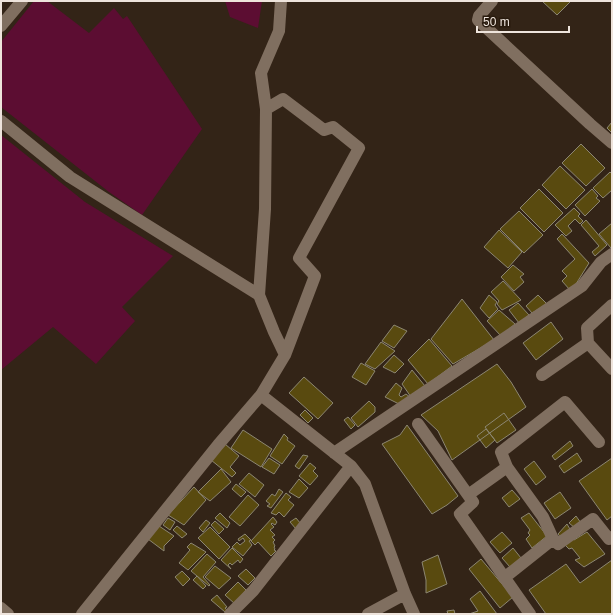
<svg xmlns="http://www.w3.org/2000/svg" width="613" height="615" font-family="Arial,sans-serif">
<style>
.green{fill:#5c0d32}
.building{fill:#594a0f;stroke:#8c8672}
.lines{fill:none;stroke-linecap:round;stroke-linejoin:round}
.minor{stroke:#806f60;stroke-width:12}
</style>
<rect width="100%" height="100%" fill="#332417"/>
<path class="green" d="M34,1H47L89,33L114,8L123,19L127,16L202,129L142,215L109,192L1,107V42Z
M225,1H262L258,28L230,17Z
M1,135L85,202L173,256L122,307L135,321L96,364L53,327L1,370Z"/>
<path class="building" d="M542,1H571L557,15Z
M612,122V133L607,128Z
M581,144L605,168L586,186L562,163Z
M560,166L585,190L566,209L542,185Z
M610,172L612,174V190L603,198L593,188Z
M539,189L563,213L544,232L520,208Z
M592,189L598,196L596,198L600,201L585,216L575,205Z
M574,208L580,214L578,216L583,221L580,224L575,219L568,226L572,231L566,236L555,225Z
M519,211L543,235L524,253L500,229Z
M586,220L607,245L595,256L592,252L599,246L581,225Z
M612,223V247L611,248L599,234Z
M499,230L522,252L508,268L484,247Z
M562,234L589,263L576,284L570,290L562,281L567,276L562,271L575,259L557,239Z
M513,265L524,274L520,277L524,282L514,291L501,277Z
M503,281L521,300L502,310L497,304L499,301L491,292Z
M489,295L497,302L495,305L498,309L489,318L480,308Z
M538,295L547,304L532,313L526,306Z
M462,299L494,340L453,364L431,339Z
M518,303L529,315L519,323L509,310Z
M499,310L515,324L501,336L487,321Z
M551,322L563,339L536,360L523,343Z
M394,325L407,331L394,348L382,341Z
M429,339L452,366L428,384L408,360Z
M381,342L395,351L375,369L365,364Z
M394,355L404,364L395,373L383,367Z
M361,363L375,371L366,385L352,377Z
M497,364L511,382L526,407L452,460L438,431L421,415Z
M412,370L425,386L411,397L402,384Z
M304,377L333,403L318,419L289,393Z
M396,383L402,388L399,395L401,397L406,394L411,398L401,405L385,397Z
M369,401L375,407V412L358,427L351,418Z
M305,410L313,418L308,423L300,415Z
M504,413L516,430L497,443L485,427Z
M348,417L355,425L351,429L344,420Z
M407,425L458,496L447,505L432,514L382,444L400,435Z
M486,429L495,440L486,448L477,436Z
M243,430L272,449L261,467L231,448Z
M284,434L288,438L287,440L295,446L282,464L270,456Z
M570,441L573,446L555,460L552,456Z
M225,444L239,456L230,467L236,473L232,477L211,460Z
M577,453L582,461L564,473L559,466Z
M303,455L308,456L299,469L295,466Z
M269,458L280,465L274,474L262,467Z
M612,458V516L607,520L579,481Z
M534,461L546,477L536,485L524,469Z
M310,463L316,468L313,471L318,476L310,485L299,476Z
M221,469L231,482L210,501L198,492Z
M249,473L264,485L255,497L239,484Z
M299,479L308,488L299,498L289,492Z
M236,484L246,492L241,497L232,489Z
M194,487L206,500L184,525L168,515Z
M279,489L283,492L271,508L267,506L270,504L266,501L272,494L275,496Z
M512,490L520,499L509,507L502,498Z
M560,492L571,508L555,519L544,503Z
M286,493L291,497L288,500L294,505L284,517L279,512L276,515L271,513Z
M248,495L259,505L240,526L229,517Z
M220,513L230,523L227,528L215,518Z
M529,513L547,536L532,548L526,539L530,535L528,533L530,530L521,518Z
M576,516L581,523L575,528L569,523Z
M273,517L277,522L275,525L272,523L271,524L274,527L270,530L275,535L272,537L275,540L273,542L275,546L274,547L275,549L274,550L276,551L271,556L258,542L255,545L251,541Z
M168,518L175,522L170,530L163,525Z
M296,518L301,524L296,529L290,522Z
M206,520L210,523L203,532L199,528Z
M215,521L224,529L219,534L211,525Z
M567,524L571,531L561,538L558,534Z
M159,526L174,536L164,546V551L148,539Z
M177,526L187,534L182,538L173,530Z
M210,527L230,547L219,559L198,538Z
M502,532L512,543L500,553L490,542Z
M587,532L605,554L584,567L575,560L580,558L572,548L569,549L564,544L572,538L574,540Z
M245,534L251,540L249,541L252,545L243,556L232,547L237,542L240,545L245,541L243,538L239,541L238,539Z
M191,543L206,552L188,570L179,563L190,550L187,547Z
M232,548L243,559L240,563L238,560L232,565L230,563L228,565L231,569L221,560Z
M513,548L521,558L510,567L502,558Z
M207,554L216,562L203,577L210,585L209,586L191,571Z
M438,555L447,584L426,593V580L422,562Z
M481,559L513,597L500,608L469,569Z
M612,560V614H546L529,590L566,564L580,583Z
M215,566L231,578L219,589L205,577Z
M246,569L255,578L248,585L238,576Z
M182,571L190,579L183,586L175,577Z
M197,576L206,586L203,589L193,580Z
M238,582L246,590L235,604L225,595Z
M480,591L497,614H469L478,611L470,599Z
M217,595L227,607L225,608L227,610L225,612L211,600Z
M454,610L455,614H448L447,611Z"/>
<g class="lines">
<path class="minor" d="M281,1L279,31L261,73L266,109L265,209L259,295L274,332L285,355
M492,1L479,16L478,20L590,124L612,143
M1,26L22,1
M1,121L70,177L259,295
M588,343L612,369
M542,375L588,343L587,328L612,305
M261,395L351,466L365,484L405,594L414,614
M418,424L473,502L460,514L530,614
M334,453L582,286L601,262L612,254
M507,467L543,517L553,539
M468,495L507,467L501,452L565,402L599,442
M504,578L553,539L558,544L593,519L609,539L612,537
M1,608L8,614
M82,614L218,445L261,395L285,355L315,276L299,258L359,148L333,127L324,130L283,99L266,109
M230,614L253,591L351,466
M368,614L405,594"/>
</g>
<rect width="613" height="615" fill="none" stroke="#eee4dc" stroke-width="4"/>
<path d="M477 26v6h92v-6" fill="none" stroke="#eee4dc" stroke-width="2"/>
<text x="483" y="26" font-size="12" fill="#eee4dc" stroke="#291b0e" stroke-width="3" paint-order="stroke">50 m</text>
</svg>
